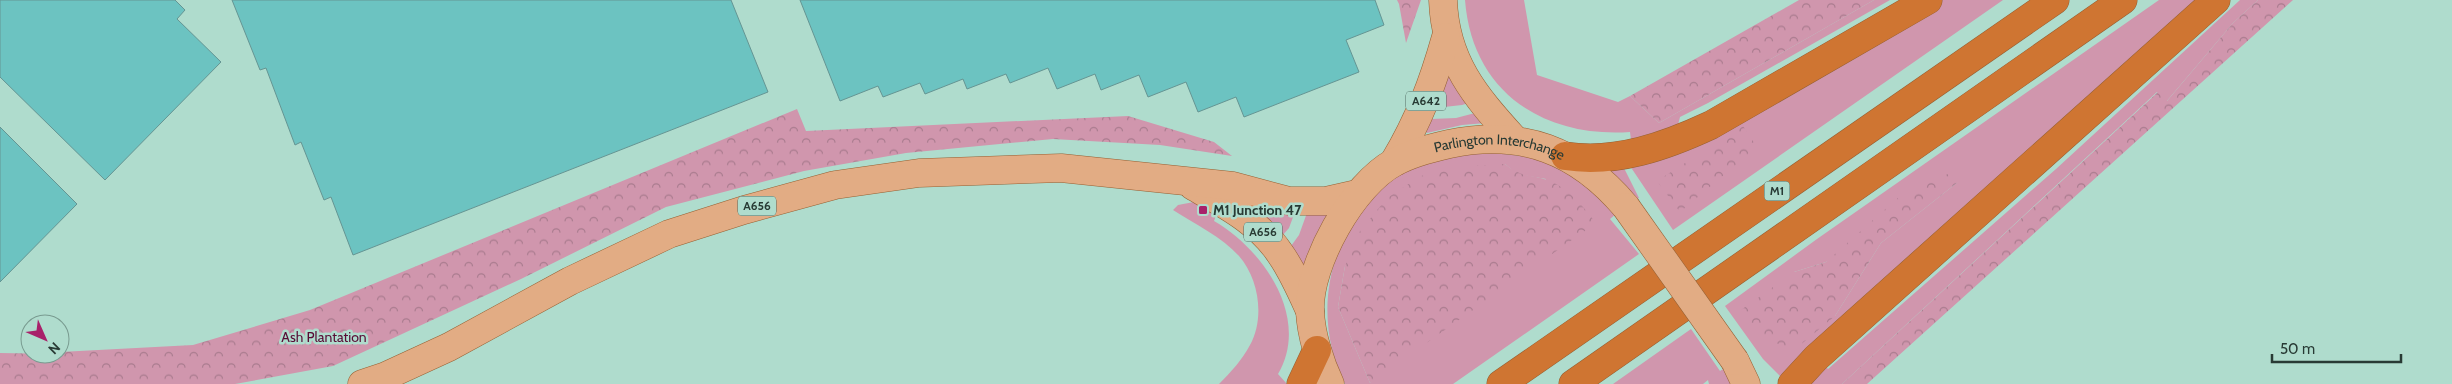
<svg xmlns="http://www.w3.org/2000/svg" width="2452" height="384" font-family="Cabin,sans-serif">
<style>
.grass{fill:#d096ad;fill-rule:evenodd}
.forest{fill:url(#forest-crowns)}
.building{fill:#6cc3c1;stroke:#659593}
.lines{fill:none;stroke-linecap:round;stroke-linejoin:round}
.primary-casing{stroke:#956033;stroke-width:29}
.highway-casing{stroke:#956033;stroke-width:29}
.primary{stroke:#e2ac84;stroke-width:28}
.highway{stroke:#cf7532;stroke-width:28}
.primary-bridge-casing{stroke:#956033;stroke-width:29;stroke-linecap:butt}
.primary-bridge{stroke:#e2ac84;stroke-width:28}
.poi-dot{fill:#a8216a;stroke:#afdccd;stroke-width:2}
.labels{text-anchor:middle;stroke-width:5;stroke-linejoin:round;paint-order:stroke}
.shield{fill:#afdccd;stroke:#506b62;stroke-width:1}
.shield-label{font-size:12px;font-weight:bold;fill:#283a34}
.street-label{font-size:14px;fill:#283a34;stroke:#afdccd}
.poi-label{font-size:14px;font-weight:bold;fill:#283a34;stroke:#afdccd;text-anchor:start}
.park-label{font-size:14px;fill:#580b35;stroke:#afdccd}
</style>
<defs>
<pattern id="forest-crowns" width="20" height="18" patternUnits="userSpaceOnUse" patternTransform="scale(1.25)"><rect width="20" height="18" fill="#d096ad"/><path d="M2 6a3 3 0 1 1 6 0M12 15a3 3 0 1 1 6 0" fill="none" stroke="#a97b8e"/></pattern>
</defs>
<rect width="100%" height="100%" fill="#afdccd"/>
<path class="grass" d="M1465,0H1524L1537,75L1618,102L1630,96L1659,123L1874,0H1890L1708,103L1680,117L1678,125L1631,140L1630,132C1542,138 1472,91 1465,0Z
M1939,0H2003L1673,230L1630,166Z
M2159,0H2200L1784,380L1763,359L1725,306L1817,239ZM1958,182L1881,243L1835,316L1794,272L1826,262Z
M2240,0H2258L2233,23L2166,102L2157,92L1842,384H1808L1826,367L1828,369L2056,169Z
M1447,60L1472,102L1462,105L1435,108Z
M1479,112L1486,123L1462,125L1427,133L1425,130L1431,119L1456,118Z
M1471,150L1539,158L1587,184L1616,214L1610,219L1639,254L1453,384H1345C1307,310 1332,213 1406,171C1425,160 1450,156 1471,150ZM1505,164L1517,174L1546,179L1370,383L1338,307L1345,266Z
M1621,162L1639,198L1637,199L1606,167Z
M1220,189L1296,209L1289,228L1282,236Z
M1199,201L1218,210L1214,221C1263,249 1311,318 1278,374L1287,384H1219C1231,372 1242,360 1250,345C1265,318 1259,279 1239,256C1222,237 1195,224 1173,210L1178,205Z
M1308,210L1329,211L1313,241L1305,264L1303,265L1291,246L1299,235Z
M1691,329L1720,371L1723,369L1732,384H1709L1708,380L1703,384H1613Z"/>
<path class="forest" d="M1397,0H1421L1406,43L1399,4Z
M1799,0H1874L1659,123L1630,96Z
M2258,0H2293L1867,384H1842L2158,92L2167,101L2233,23Z
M797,109L806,131L1128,116L1214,142L1232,156L1160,145L1053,139L906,153L804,171L666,207L521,279L333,366L235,384H0V353L60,354V352L193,345L310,310Z
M1743,126L1757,147L1680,212L1657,181Z
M1505,164C1521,177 1526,174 1544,179C1567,186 1582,205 1596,223L1370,383L1338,307L1345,266L1360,231L1387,198L1421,176L1465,166Z
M1952,172L1958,182L1881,243L1835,316L1793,351L1760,335L1741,310L1794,272L1826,262L1900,196Z"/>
<path class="building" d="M0,0H175L185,10L177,19L221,62L105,180L0,77Z
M232,0H731L768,92L353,255L331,197L324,200L301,142L295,145L266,68L260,70Z
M800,0H1375L1384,25L1346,40L1359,72L1244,117L1236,97L1198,112L1186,82L1148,97L1139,75L1101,90L1095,74L1057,89L1048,68L1010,83L1006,74L967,89L963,79L925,94L920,83L883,97L878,86L840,101Z
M0,127L77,204L0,282Z"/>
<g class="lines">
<g class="primary-casing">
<g id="primary">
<path d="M1443,0C1445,61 1475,96 1514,139"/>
<path d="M1394,162C1419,120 1433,83 1446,37"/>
<path d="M1193,186C1224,204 1258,221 1279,252C1292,270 1301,291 1310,311"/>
<path d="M1735,361L1746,384"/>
<path d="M362,384L386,376L449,347L570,281L669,234L744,210L835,185L919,173L1061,168L1233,186L1289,201H1326L1357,194"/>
<path id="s1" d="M1330,384C1320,363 1311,335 1310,311C1308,264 1353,184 1395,162C1411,153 1431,148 1449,144C1522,129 1578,150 1626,207"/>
</g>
</g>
<g class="highway-casing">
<path id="highway" d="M1565,156C1616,164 1666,146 1711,125L1928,0
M1301,384L1317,350
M1501,384L2055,0
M1573,384L2123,0
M1792,384L1816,358L2216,0"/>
</g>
<use href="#primary" class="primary"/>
<use href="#highway" class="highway"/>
<g class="primary-bridge-casing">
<path id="primary-bridge" d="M1626,207L1735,361"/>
</g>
<use href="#primary-bridge" class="primary-bridge"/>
</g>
<rect class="poi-dot" x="1198" y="205" width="10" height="10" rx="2.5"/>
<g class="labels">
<g class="shield">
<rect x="1406" y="91.5" width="40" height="19" rx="4"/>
<rect x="1764.5" y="181.5" width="25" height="19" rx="4"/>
<rect x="738" y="196.5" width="38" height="19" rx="4"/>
<rect x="1244" y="222.5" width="38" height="19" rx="4"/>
</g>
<g class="shield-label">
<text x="1426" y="105">A642</text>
<text x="1777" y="195">M1</text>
<text x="757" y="210">A656</text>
<text x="1263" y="236">A656</text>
</g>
<g class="street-label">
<text dy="5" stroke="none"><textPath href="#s1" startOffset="362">Parlington Interchange</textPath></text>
</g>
<g class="poi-label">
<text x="1213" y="215">M1 Junction 47</text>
</g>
<g class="park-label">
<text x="324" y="342">Ash Plantation</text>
</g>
</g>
<g transform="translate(45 339) rotate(135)"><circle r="24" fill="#afdccd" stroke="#799b90"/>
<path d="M0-4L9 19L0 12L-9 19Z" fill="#a8216a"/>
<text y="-8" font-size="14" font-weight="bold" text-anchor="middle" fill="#283a34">N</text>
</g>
<path d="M2272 354v8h129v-8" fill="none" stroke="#283a34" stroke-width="2.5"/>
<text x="2280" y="354" font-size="15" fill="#283a34" stroke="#afdccd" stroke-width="4" paint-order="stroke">50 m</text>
</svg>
